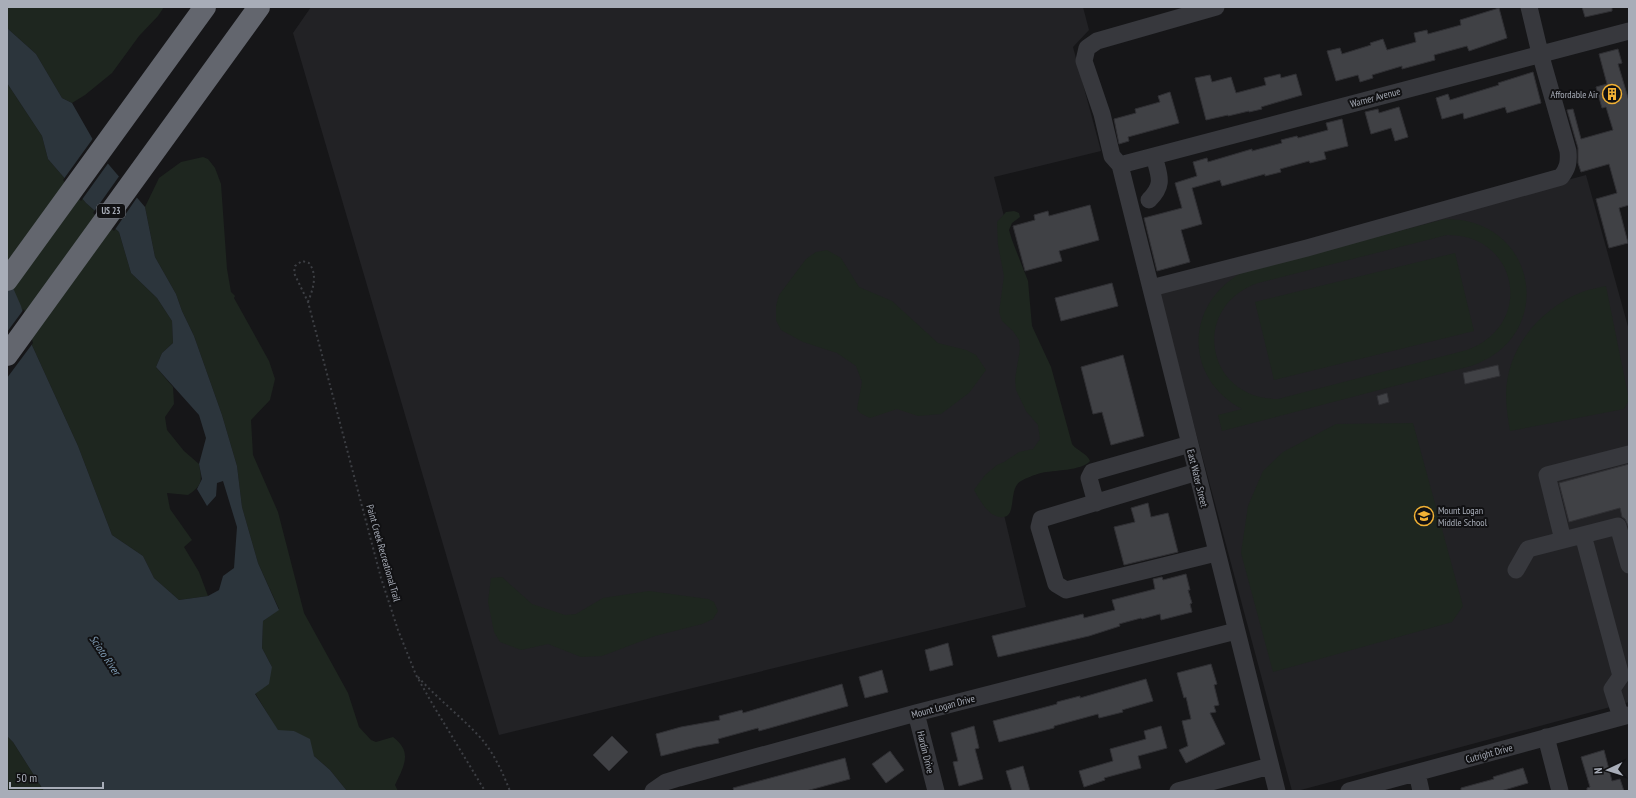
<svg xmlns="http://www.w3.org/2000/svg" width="1636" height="798" font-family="'PT Sans Narrow',sans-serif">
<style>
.built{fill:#222225}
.green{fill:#1e261f;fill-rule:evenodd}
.water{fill:#2c353c}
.pier{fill:#161618}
.building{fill:#404145;stroke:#303034}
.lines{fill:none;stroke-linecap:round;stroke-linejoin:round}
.path{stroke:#3d3f44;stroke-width:2;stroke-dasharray:2 3;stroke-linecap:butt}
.minor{stroke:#37383d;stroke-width:17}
.highway{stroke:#63666e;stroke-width:22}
.labels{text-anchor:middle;stroke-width:4;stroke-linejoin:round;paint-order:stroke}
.shield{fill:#111113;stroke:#7b7e86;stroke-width:1}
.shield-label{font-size:9px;font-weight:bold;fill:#a8adb8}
.poi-label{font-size:10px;fill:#a8adb8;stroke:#111113;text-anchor:end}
.street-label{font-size:10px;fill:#a8adb8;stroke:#111113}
.water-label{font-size:11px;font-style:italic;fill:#7f9bb3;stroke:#111113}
</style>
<rect width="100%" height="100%" fill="#161618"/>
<path class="built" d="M311,7H1083L1089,30L1073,47L1101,151L994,177L1065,455L995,477L1026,607L499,735L293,33Z
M1586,175L1629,330V702L1297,791H1292L1158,291Z"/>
<path class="green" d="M7,7H164L158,16L139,36L112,73L85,95L72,103L62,98L36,54L7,28Z
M7,83L42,136L48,159L86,203L119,232L131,273L157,298L172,321L173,343L162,353L156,367L173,387L174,404L165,417L167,430L184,451L199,464C202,480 203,485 188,495L167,493L170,509L192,540L184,547L199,572L208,596L179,600L154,578L143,556L112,535L78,446L31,343L7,274Z
M203,157L208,159L215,168L221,184L227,269L231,292L235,296L234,298L269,361L275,379L270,400L251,420L253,455L278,512L304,613L348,693L359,727L371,740L376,742L393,737C413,752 404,766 395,785L398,791H347L330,770L314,756L294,731H278L255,693L272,667L262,648L263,621L279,609L258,563L242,507L237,466L222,415L194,336L182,311L176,294L155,257L145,207L159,178L181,162Z
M1014,211L1019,213L1020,217L1012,223L1009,230L1012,240L1028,281L1032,326L1051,367L1072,444C1077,451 1087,453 1090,461C1082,471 1053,470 1041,473C1034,475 1026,478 1021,481C1008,488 1017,515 1004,517C989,519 980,500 974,490L985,475L997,465L1004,462L1019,452L1033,449L1040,439L1038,425L1026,411L1016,390L1015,379L1020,349L1019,340L1013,331L1002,321L999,312L1004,276L998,245L997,222L1006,212Z
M1445,219C1538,218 1558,337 1471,366L1222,431L1218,415L1242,409C1183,378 1185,303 1243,272ZM1447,235C1519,234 1535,326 1467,350L1278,399C1206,400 1189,307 1258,283Z
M827,250L841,258L859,287L892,301L938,343L966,350L976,355L986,370L969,393L941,414L918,416L897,409L870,418L860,413L857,409L862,382L856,366L837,353L803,342L781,330L776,320V306L779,295L806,259L816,252Z
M1455,253L1474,331L1274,380L1255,302Z
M1606,286L1629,400L1624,409L1510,431C1508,419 1506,406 1506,394C1507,347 1540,309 1582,292C1590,289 1598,288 1606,286Z
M1413,423L1463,606L1452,622L1273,672L1241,553L1248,506L1263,471L1283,452L1336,424Z
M502,577L532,604L565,615L576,614L603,598L649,591L708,599L714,602L718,611L713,619L702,624L655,636L602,656L581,657L548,644L521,650L500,642L494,632L488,602L491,578Z
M7,736L13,742L44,791H7Z"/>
<path class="water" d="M7,28L36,54L62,98L72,103L104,159L145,207L155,257L176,294L182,311L194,336L222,415L237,466L242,507L258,563L279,610L263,621L262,648L272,667L269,684L255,694L278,730L294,731L310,739L314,756L330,770L347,791H44L13,742L7,736V274L21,306L31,343L78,446L112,535L143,556L154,578L179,600L208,596L219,590L223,576L234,568L237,527L223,481L217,483L216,496L207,506L197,489L202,479L199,464L206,438L199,415L156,367L162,353L173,343L172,321L157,298L131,273L119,232L86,203L48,159L42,136L7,83Z"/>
<path class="pier" d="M94,137L109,162L81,201L63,180Z
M120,175L138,196L114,231L93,213Z
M24,309L33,343L7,378V332Z"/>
<path class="building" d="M1582,7H1612V11L1585,17Z
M1499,8L1507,38L1469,51L1467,46L1434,55L1435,60L1402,69V66L1372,75L1373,78L1360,82L1358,75L1336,81L1327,51L1340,48L1342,54L1371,45L1370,43L1383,39L1387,50L1416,42L1414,33L1427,30L1428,34L1461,25L1460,20Z
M1618,49L1622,63L1618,64L1629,101V205L1619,208L1628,243L1609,248L1596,199L1617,193L1609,164L1581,172L1578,163V148L1567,110L1573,109L1581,139L1613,130L1606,107L1602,108L1596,87L1607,84L1599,54Z
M1533,72L1541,103L1507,113L1505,107L1464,119L1463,113L1442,119L1436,98L1448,94L1450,100L1499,85L1498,83Z
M1280,74L1281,78L1296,74L1302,95L1261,107L1262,109L1249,112V111L1228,116V115L1206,120L1195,78L1210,75L1212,82L1231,77L1236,93L1266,85L1264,78Z
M1170,92L1179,123L1128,137L1129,141L1119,144L1114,119L1136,113L1135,109L1160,102L1158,96Z
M1399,107L1408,137L1395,141L1391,128L1371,134L1365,112L1378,109L1379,113Z
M1342,119L1348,146L1324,152L1326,159L1310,163L1309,161L1280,169L1281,172L1265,176V174L1222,186L1220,180L1192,188L1202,224L1181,230L1190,262L1157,271L1144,218L1182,208L1175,183L1197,176L1193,162L1207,158L1208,162L1252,149V151L1282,143L1281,140L1297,136L1298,138L1328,130L1326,123Z
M1090,205L1099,240L1059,251L1062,261L1025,271L1013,226L1035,220L1034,215L1048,211L1049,216Z
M1112,283L1118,306L1061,321L1055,298Z
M1123,355L1144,436L1111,445L1102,412L1093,414L1081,367Z
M1498,365L1500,376L1465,384L1463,373Z
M1387,393L1389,402L1379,405L1377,396Z
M1629,464V528L1625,519L1622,517L1620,508L1569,522L1559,483Z
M1148,503L1151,517L1168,513L1178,552L1124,565L1114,527L1135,522L1131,508Z
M1186,574L1190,590H1188L1192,603L1190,604L1192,612L1161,620L1160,614L1142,619L1141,618L1119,624L1120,626L1089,636L998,657L992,636L1083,614L1084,618L1115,610L1112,600L1155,589L1153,579L1162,577L1163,580Z
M948,643L953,665L930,671L925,650Z
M1211,664L1217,684L1214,685L1219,705L1214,706L1216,712L1210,713L1225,744L1186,763L1179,750L1188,746L1182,721L1191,719L1186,697L1184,698L1177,673Z
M882,670L888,692L865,698L859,677Z
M1146,679L1153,701L1122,710L1123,712L1099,718L1098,714L1054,726V728L999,742L993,721L1057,704V702L1080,696V698Z
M842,684L848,706L759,731L758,728L718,739L719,743L696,747L661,756L656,734L681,727L720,720L719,716L742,710L743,713Z
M974,726L979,748L975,749L983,779L959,786L953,762L958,761L951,733Z
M1161,726L1167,748L1138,756L1141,768L1104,778L1105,780L1084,787L1079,771L1113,761L1110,749L1146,739L1144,731Z
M612,736L628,752L609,771L593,755Z
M1604,750L1612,781L1620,779L1624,791H1587V788L1590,787L1581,757Z
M890,751L904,770L886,783L872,764Z
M845,758L850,779L806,791H734L733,788Z
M1023,766L1030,791H1012L1006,771Z
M1523,768L1528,783L1501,791H1461V788L1494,779L1493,777Z"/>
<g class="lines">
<path class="path" d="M308,302C313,289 318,275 309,263L302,261L295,266L294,273L308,302L381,578L398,630L416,675L433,705L485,791
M418,677C437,698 459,715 478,735C493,751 502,771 510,791"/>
<path class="minor" d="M1216,7L1097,41L1087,48L1084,61L1102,114L1112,156L1120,165L1277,791
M1120,165L1629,31
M1149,200C1165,184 1159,176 1154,156
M1151,288L1307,248L1561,177C1568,168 1569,162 1568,151L1540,53L1529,7
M1197,472L1041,519L1039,527L1056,584L1066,590L1216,553
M1096,503L1089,478L1092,472L1190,444
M1583,535L1621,676L1612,689L1621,717
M1563,540L1547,475L1629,454
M1516,570L1528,549L1618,526L1629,565
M916,713L936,791
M1546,737L1560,791
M1417,773L1421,791
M653,791L666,782L679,778L916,713L1236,631
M1178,791L1270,766
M1349,791L1629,715"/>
<path class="highway" d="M7,280L205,7
M7,355L259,7"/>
</g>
<defs>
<g id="building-ring" transform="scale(1)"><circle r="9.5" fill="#111113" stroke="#f2b134" stroke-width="1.5"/><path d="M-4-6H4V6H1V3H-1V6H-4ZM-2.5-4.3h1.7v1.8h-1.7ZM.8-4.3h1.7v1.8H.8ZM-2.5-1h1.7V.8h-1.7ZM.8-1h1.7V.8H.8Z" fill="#f2b134"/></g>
<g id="school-ring" transform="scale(1)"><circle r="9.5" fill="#111113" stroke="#f2b134" stroke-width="1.5"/><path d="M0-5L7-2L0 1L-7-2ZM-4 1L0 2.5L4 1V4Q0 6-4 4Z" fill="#f2b134"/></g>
</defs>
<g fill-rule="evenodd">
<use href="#building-ring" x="1612" y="94"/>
<use href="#school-ring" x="1424" y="516"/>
</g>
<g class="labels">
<rect class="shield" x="97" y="204" width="28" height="14" rx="3"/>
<g class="shield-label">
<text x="111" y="214">US 23</text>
</g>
<g class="poi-label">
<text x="1598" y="98">Affordable Air</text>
<text x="1438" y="514" text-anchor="start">Mount Logan<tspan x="1438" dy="12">Middle School</tspan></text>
</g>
<g class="street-label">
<text transform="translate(1375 97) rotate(-15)" y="4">Warner Avenue</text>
<text transform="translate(1198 478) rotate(76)" y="4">East Water Street</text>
<text transform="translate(384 553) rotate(74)" y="4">Paint Creek Recreational Trail</text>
<text transform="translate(943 706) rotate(-15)" y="4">Mount Logan Drive</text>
<text transform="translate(926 752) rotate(76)" y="4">Hardin Drive</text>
<text transform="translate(1489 753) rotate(-15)" y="4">Cutright Drive</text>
</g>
<g class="water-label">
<text transform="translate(105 655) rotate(56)" y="4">Scioto River</text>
</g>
</g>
<rect width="1636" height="798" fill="none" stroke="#a8adb8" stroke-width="16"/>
<g transform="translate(1608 770) rotate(266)" stroke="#111113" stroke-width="3" paint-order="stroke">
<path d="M0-3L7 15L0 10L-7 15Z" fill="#a8adb8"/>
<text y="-6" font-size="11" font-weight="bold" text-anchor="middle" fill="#a8adb8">N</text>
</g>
<path d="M10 782v6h93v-6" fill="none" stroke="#a8adb8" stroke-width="2"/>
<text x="16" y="782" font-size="12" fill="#a8adb8" stroke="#111113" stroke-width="3" paint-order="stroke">50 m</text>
</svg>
